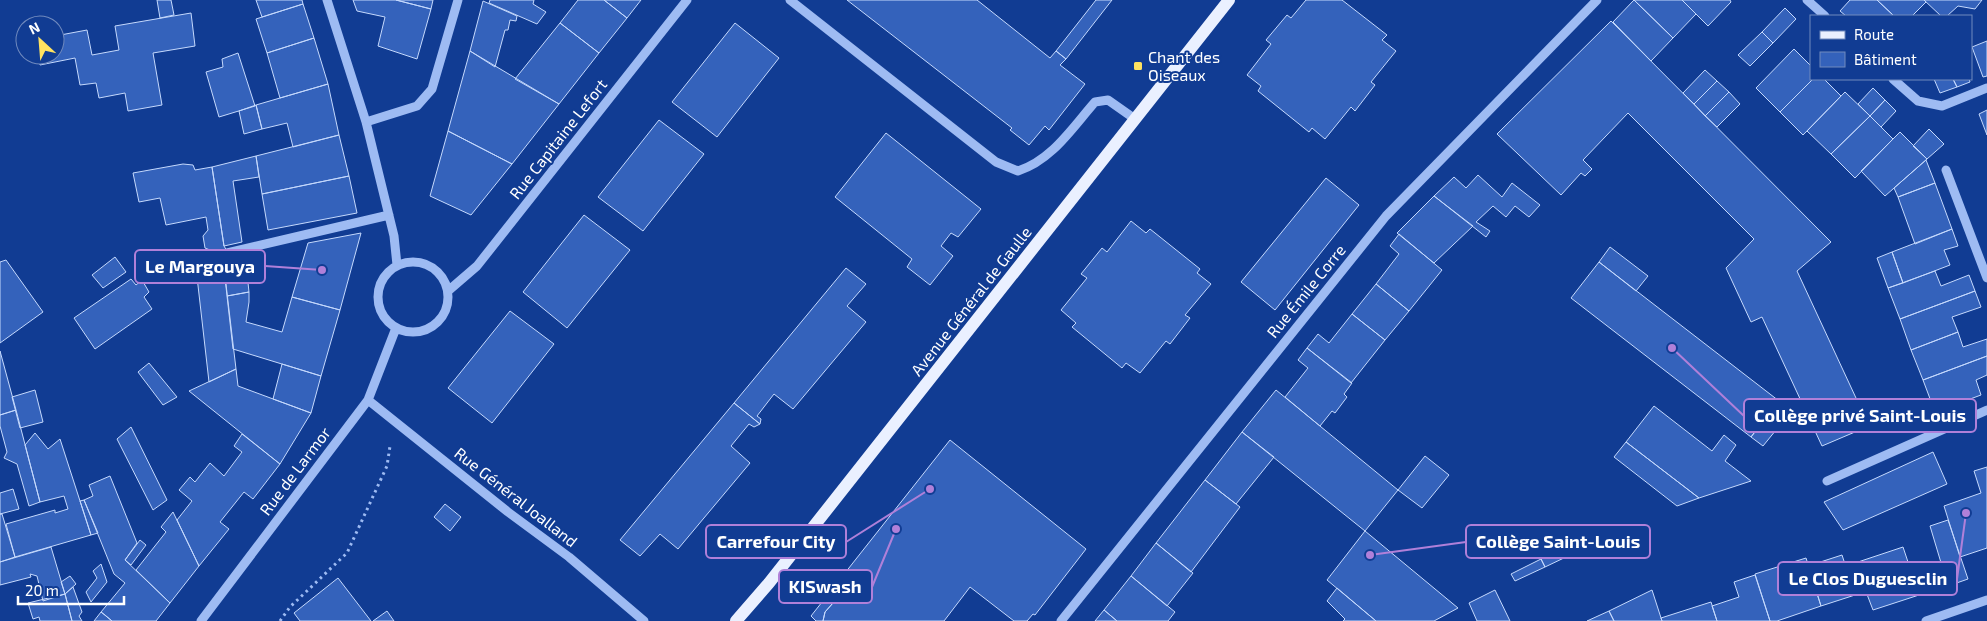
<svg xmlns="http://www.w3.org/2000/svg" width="1987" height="621" font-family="'Exo 2',sans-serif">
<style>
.building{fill:#3462bb;stroke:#c5d9fd}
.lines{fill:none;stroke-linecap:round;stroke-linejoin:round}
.path{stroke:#9ebbf3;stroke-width:3;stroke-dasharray:2.5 4;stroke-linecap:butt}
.minor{stroke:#9ebbf3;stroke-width:9}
.major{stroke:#eaf0ff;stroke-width:12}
.poi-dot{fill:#ffe260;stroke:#113c93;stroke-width:2}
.labels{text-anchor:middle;stroke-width:4;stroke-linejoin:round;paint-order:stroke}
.poi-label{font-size:16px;fill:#fff;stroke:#113c93;text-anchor:start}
.street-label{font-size:16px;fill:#fff;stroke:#113c93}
.leader{fill:none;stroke:#b080d9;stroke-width:2}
.callout-dot{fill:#b080d9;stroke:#113c93;stroke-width:2}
.callout{fill:#113c93;stroke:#b080d9;stroke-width:2}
.callout-label{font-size:18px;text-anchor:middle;font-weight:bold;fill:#fff}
</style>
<rect width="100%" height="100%" fill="#113c93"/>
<path class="building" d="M157,0H171L174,15L160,18Z
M256,0H302L303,4L262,17Z
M353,0H396L431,9L417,59L378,46L385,17L357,11Z
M396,0H433L431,9Z
M490,0H534L533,4L546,12L537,24L489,3Z
M578,0H604L627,18L599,53L560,23Z
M604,0H641L627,18Z
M847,0H977L1050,58L1056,51L1066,59L1060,65L1085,84L1049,130L1045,126L1029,145L1010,130L1012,128Z
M1096,0H1112L1066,59L1056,51Z
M1306,0H1342L1387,35L1382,40L1396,51L1371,82L1375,85L1355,111L1351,107L1325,139L1312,128L1309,132L1258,91L1261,86L1247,75L1271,44L1266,40L1287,15L1291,18Z
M1634,0L1673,38L1651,61L1613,22Z
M1634,0H1682L1696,14L1673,38Z
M1682,0H1730L1731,2L1708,26Z
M1850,0H1877L1894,16H1846L1840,11Z
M1877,0H1924L1926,2L1912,16H1894Z
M1924,0H1982L1975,9L1958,6L1947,16H1941Z
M483,1L517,16L516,21L510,20L508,30H505L495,67L470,51Z
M303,4L314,38L267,53L256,19Z
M1785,8L1796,19L1773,43L1762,32Z
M191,13L195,46L153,53L162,105L128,111L125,93L99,98L96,83L80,85L75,58L40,65L39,55H55V36L87,30L92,55L119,50L115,26Z
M1611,21L1831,242L1797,271L1869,426L1822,446L1762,317L1751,322L1726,268L1754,239L1628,113L1583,160L1592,169L1585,176L1581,173L1561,195L1497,134Z
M560,23L599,53L559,104L515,79Z
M735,23L779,58L717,137L672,102Z
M1762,32L1773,43L1750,66L1738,55Z
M314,38L328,84L280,98L267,53Z
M1987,41V76L1983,77L1972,47Z
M1794,49L1811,66V79H1813L1780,112L1756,88Z
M470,51L559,104L512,164L448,131Z
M238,53L255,106L219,117L206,72L223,67L222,59Z
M1705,70L1717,81L1694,104L1683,93Z
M1813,79H1824L1841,96L1803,135L1780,112Z
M1934,79H1953L1957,87L1940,93Z
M1953,79H1969L1970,82L1957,87Z
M1717,81L1729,92L1705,116L1694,104Z
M328,84L339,135L293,147L287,123L262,129L256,105Z
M1873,88L1885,100L1870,116L1858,104Z
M1729,92L1740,104L1717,127L1705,116Z
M1845,92L1870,116L1831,154L1807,131Z
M1885,100L1896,111L1881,127L1870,116Z
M256,105L262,129L244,134L239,111Z
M1987,110V135L1979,114Z
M1870,116L1893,139L1855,178L1831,154Z
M659,120L704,154L643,231L598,197Z
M1929,129L1944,144L1927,159L1913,146Z
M448,131L512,164L471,215L430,196Z
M1900,132L1927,159L1885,196L1861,171Z
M886,133L981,209L958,237L951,233L941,246L953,256L930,285L907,267L912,259L835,197Z
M339,135L349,176L262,194L256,156Z
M256,156L259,177L233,181L242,242L224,246L212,167Z
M1926,160L1935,183L1898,197L1894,188Z
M183,164L193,165L195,170L212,167L224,246L227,251L215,252L205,248L203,236L208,230L206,217L166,225L160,198L139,202L133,173Z
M1478,175L1502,197L1512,183L1540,205L1529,217L1515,206L1506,217L1493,206L1476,222L1490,231L1486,237L1434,196L1454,177L1466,188Z
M349,176L357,213L268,230L262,194Z
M1326,178L1359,205L1275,310L1241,282Z
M1935,183L1952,229L1915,244L1898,197Z
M1434,196L1473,226L1434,263L1397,233Z
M584,215L630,250L567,328L523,292Z
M1131,221L1146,233L1150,229L1200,269L1197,273L1211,284L1185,315L1190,318L1170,344L1166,341L1140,373L1126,363L1122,368L1072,327L1076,323L1061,310L1087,278L1081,274L1102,248L1107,252Z
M1952,229L1958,246L1944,250L1950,265L1903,283L1892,252Z
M361,233L340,310L292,297L308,243Z
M1399,234L1442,270L1409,311L1376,284L1399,254L1390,246Z
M1610,247L1648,276L1636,291L1599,262Z
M1892,252L1903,283L1888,288L1877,258Z
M245,255L249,292L227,296L223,259Z
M115,257L126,272L103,288L92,275Z
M223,259L236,369L209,382L196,268Z
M6,260L43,312L0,343V262Z
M1599,262L1779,401L1751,437L1571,298Z
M846,268L866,284L847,306L866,322L793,409L774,394L757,416L761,419L760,424L734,403Z
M1935,271L1941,286L1969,275L1975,291L1900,319L1888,288Z
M131,279L136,285L142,280L149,292L144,297L152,309L95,349L74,318Z
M1376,284L1409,311L1385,340L1352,314Z
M1975,291L1981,307L1952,317L1958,332L1911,350L1900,319Z
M249,292V302L246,322L282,332L292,297L340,310L321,376L233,349L227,296Z
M510,311L554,344L492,423L448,388Z
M1352,314L1385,340L1351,383L1307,348L1318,334L1329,343Z
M1958,332L1963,347L1987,339V356L1923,380L1911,350Z
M1307,348L1352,383L1344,394L1347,397L1335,413L1332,411L1320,426L1285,397L1308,368L1298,360Z
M0,351L16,410L0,415Z
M1987,356V375L1976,380L1981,395L1935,412L1923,380Z
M149,363L177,397L163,405L138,372Z
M282,364L321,376L311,413L273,399Z
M236,369L238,386L311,413L280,464L189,391Z
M35,390L43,422L20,428L12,397Z
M1276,390L1398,490L1365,531L1242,432Z
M734,403L760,424L754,427L749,424L731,446L750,463L678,549L660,534L640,556L620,540Z
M1654,406L1712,451L1724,435L1736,445L1725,461L1751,481L1699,498L1626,442Z
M16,410L40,502L29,506L17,464L4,458L7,452L0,426V415Z
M1764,420L1776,430L1763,446L1751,437Z
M131,427L167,500L153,510L117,439Z
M1242,432L1274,457L1236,504L1205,480Z
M35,433L48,449L60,439L91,535L15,557L6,524L55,510V513L68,509L64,496L40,502L25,445Z
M242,434L280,464L253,499L244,492L220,522L229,529L199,566L177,520L192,501L179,490L190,477L195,482L210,463L224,476L242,452L234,446Z
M950,440L1086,549L1035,615L1033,614L1027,621H1014L970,587L944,621H823L825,612L833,603L826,597Z
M1626,442L1699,498L1677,506L1614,457Z
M1933,452L1947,484L1843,530L1824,502Z
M1425,456L1449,475L1422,508L1398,490Z
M1987,467V548L1960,557L1944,506L1981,493L1974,471Z
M110,476L137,543L125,560L170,603L156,621H112L101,612L125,583L114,574L84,500L93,496L89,485Z
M1205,480L1240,507L1191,572L1156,543Z
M13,489L19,509L0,514V493Z
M84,500L98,533L91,535L80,501Z
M445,504L461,517L450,531L434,517Z
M173,512L199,566L170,603L136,570L166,532L161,527Z
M0,514H2L15,557L0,562Z
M1948,520L1968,579L1948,586L1930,526Z
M1365,531L1458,608L1434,621H1376L1327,580Z
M1586,538L1589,546L1545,567L1541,559Z
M140,540L146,545L131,565L125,560Z
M1156,543L1193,573L1167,606L1131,576Z
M51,547L65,594L43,601L37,576L30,574L31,577L0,585V562Z
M1903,547L1919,595L1873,610L1855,563Z
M1842,555L1855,595L1821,606L1808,566Z
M1806,558L1821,606L1777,621H1770L1755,574Z
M1541,559L1545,567L1515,581L1511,574Z
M101,564L107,582L91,602L86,592L97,578L93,571Z
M1755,575L1770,621H1717L1712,606L1739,597L1734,582Z
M70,576L76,584L65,594L61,582Z
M1131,576L1175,612L1168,621H1117L1104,610Z
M338,578L371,621H300L294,613Z
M73,587L82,612L79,616L82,621H72L65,594Z
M1337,588L1376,621H1343L1345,619L1327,601Z
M1495,590L1510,621H1477L1469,603Z
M1652,590L1662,621H1614L1609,611Z
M65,594L72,621H40L39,617L33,619L28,603Z
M826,597L833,603L825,612L823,621H816L811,616Z
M1711,602L1717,621H1662L1661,618Z
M1104,610L1117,621H1095Z
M387,611L394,621H373Z
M1609,611L1614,621H1587Z
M101,612L105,615L112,621H94Z"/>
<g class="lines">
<path class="path" d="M280,621L290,607L347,553L387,466L390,446"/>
<path class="minor" d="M327,0L366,122L394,236L397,265
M790,0L996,162L1018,171C1052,160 1072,128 1095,102L1108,100L1135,119
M1807,0L1825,16
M1893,79L1918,101L1942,106L1987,88
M366,122L417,106L432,89L458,0
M1946,170L1987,278
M378 297a35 35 0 1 1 70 0a35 35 0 1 1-70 0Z
M188,262L389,215
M448,291L477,266L687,0
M368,400L508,512L569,557L644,621
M1827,481L1987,410
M201,621L368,400L396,328
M1061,621L1386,216L1597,0
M1926,621L1987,600"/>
<path class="major" d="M736,621L769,583L1229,0"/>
</g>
<rect class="poi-dot" x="1133" y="61" width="10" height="10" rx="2.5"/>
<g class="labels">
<g class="poi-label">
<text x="1148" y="63">Chant des<tspan x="1148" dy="18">Oiseaux</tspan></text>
</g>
<g class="street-label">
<text transform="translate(558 139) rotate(-52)" y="6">Rue Capitaine Lefort</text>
<text transform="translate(1306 291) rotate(-51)" y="6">Rue Émile Corre</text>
<text transform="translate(971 301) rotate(-52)" y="6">Avenue Général de Gaulle</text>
<text transform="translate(295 471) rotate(-53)" y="6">Rue de Larmor</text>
<text transform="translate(516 497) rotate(38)" y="6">Rue Général Joalland</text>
</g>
</g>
<path class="leader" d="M322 270L265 266M1672 348L1744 416M930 489L846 542M1370 555L1466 542M1966 513L1957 579M896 529L872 587"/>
<g class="callout-dot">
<circle cx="322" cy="270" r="5"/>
<circle cx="1672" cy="348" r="5"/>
<circle cx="930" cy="489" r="5"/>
<circle cx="1370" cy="555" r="5"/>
<circle cx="1966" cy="513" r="5"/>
<circle cx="896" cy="529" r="5"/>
</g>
<g class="callout">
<rect x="135" y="250" width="130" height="33" rx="5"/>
<rect x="1744" y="399" width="232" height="33" rx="5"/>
<rect x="706" y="525" width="140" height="33" rx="5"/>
<rect x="1466" y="525" width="184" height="33" rx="5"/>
<rect x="1778" y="562" width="179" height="33" rx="5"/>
<rect x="779" y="570" width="93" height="33" rx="5"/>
</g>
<g class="callout-label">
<text x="200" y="273">Le Margouya</text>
<text x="1860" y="422">Collège privé Saint-Louis</text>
<text x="776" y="548">Carrefour City</text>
<text x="1558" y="548">Collège Saint-Louis</text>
<text x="1868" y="585">Le Clos Duguesclin</text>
<text x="825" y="593">KISwash</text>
</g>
<rect x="1810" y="15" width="162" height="65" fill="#113c93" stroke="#708abe"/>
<rect x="1820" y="31" width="25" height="8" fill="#eaf0ff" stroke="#708abe"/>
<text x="1854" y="40" font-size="15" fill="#ffffff">Route</text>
<rect x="1820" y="52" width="25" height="15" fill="#3462bb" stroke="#708abe"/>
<text x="1854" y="65" font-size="15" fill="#ffffff">Bâtiment</text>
<g transform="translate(40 40) rotate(334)"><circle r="24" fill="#113c93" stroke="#708abe"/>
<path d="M0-4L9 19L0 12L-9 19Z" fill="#ffe260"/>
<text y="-8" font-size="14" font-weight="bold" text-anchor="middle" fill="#ffffff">N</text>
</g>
<path d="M18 596v8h106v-8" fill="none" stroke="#ffffff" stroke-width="2.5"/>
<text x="25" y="596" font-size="15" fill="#ffffff" stroke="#113c93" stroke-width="4" paint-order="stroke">20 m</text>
</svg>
